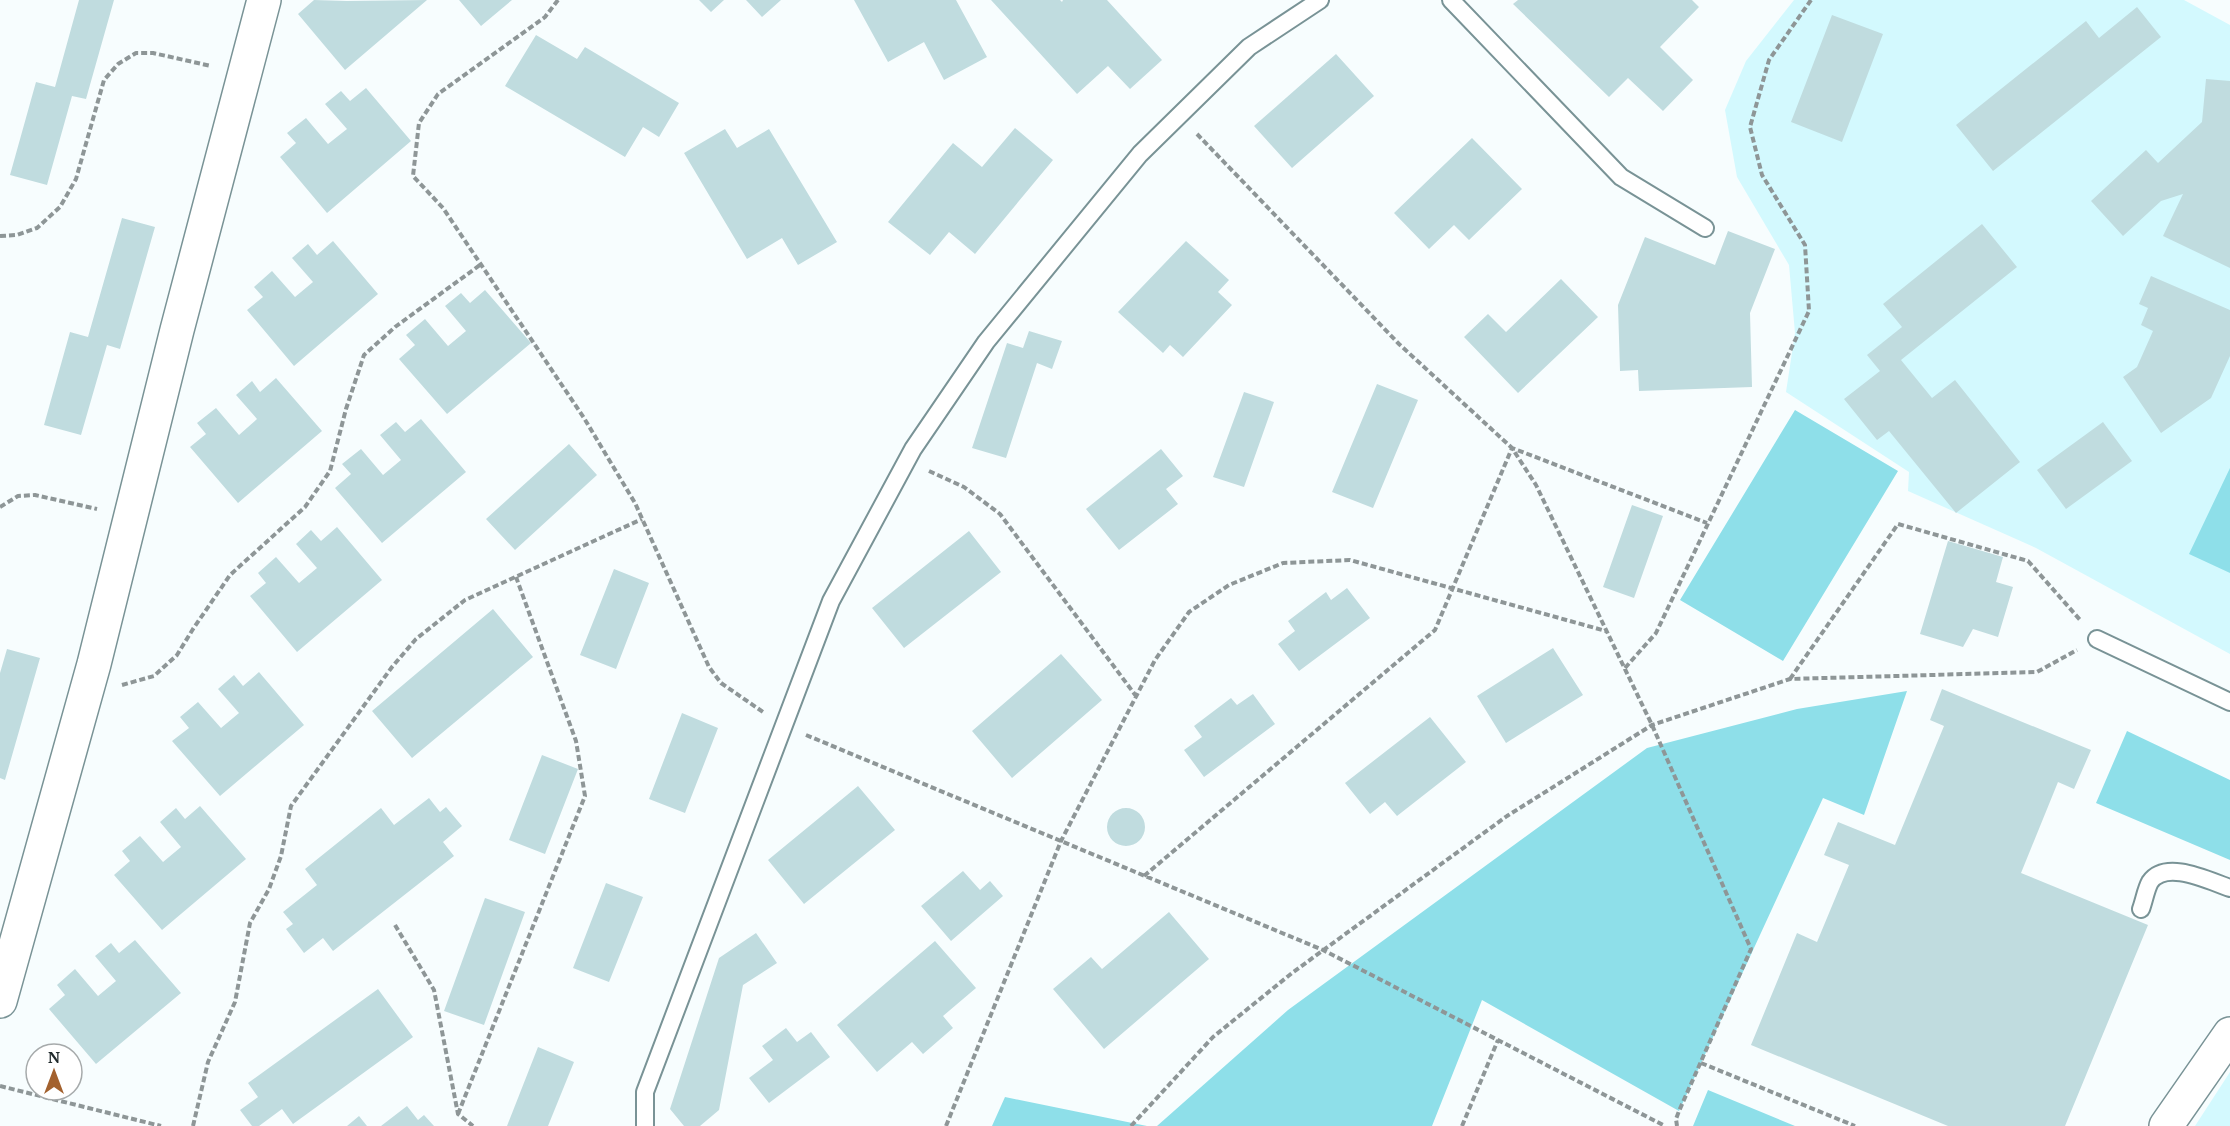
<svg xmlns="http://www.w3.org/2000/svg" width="2230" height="1126" font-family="'PT Serif',serif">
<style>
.built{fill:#d3f9fe}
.green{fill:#8edfe9}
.building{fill:#c0dcdf}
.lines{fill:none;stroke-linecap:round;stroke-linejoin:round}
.service-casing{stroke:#799396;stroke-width:20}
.minor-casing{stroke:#799396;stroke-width:36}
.path{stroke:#8e9697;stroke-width:4;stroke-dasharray:6 3;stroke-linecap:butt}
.service{stroke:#fff;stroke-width:16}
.minor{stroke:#fff;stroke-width:33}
</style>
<rect width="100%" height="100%" fill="#f7fdfe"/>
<path class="built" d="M1794,0H2184L2230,25V654L2036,548L1908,491L1909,472L1786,392L1795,333L1789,265L1737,177L1725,110L1746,61Z
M2230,1072V1126H2195Z"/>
<path class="green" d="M1795,410L1898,471L1783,661L1680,600Z
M2230,468V573L2189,554Z
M1907,691L1864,815L1823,798L1679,1111L1482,1000L1432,1126H1157L1288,1010L1647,748L1797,709Z
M2127,731L2230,780V860L2096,803Z
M1708,1090L1795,1126H1693Z
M1005,1097L1147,1126H992Z"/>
<path class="building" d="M79,0H114L86,99L72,96L47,185L10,175L36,82L55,87Z
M314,0L347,1L427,0L345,70L298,14Z
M459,0H512L481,26Z
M699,0H724L711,12Z
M746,0H781L762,17Z
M854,0H956L987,57L944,80L924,42L888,62Z
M991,0H1060L1062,2L1063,0H1107L1162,60L1130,89L1108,66L1077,94Z
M1518,0H1692L1699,7L1660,47L1693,80L1663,111L1628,78L1609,97L1513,4Z
M2137,7L2161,37L1993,171L1956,125L2086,21L2099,38Z
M1832,15L1883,34L1842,142L1791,122Z
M536,35L577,59L585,47L679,103L659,137L643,127L625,157L505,86Z
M1336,54L1374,96L1292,168L1254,126Z
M2206,79L2230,81V268L2163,236L2183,194L2161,201L2123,236L2091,201L2146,150L2158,163L2202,122Z
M366,88L411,141L327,213L280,157L296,143L287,133L306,118L328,144L347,129L325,104L341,91L350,101Z
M1015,128L1053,160L975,254L949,232L930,255L888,222L953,143L982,167Z
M725,129L737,148L769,129L837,242L798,265L782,238L747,259L684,153Z
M1472,138L1522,189L1469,240L1454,225L1429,249L1394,213Z
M122,218L155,227L120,349L107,345L81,435L44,425L70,332L88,337Z
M1982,224L2017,267L1901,360L1932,398L1955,380L2020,462L1956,513L1889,431L1877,440L1844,399L1880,371L1867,355L1902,327L1883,304Z
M1728,231L1775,249L1750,313L1752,387L1639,391L1638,370L1620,371L1618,305L1645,237L1715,265Z
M333,241L378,294L294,366L247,310L263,297L254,287L272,271L295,297L313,282L292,258L308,244L317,255Z
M1186,241L1229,280L1218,292L1232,305L1183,357L1170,345L1163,353L1118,312Z
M2151,276L2230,310V356L2211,398L2161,433L2123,377L2137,367L2153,331L2141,325L2148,308L2139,304Z
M1561,279L1598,317L1518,393L1464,337L1488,314L1506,332Z
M485,290L531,343L447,414L399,359L415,345L406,335L425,319L448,346L466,331L445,306L461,293L470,303Z
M1029,331L1062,341L1052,369L1037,363L1006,458L972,448L1007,343L1023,348Z
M276,378L322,431L238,503L190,447L206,434L197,423L216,408L239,435L257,419L236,395L252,381L260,392Z
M1377,384L1418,400L1373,508L1332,492Z
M1244,392L1274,402L1244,487L1213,477Z
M421,419L466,472L382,543L335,488L351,474L342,464L361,449L383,475L401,460L380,435L396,422L405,432Z
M2103,422L2132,461L2066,509L2037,470Z
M569,444L597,475L515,550L486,519Z
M1161,449L1183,476L1166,489L1178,504L1119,550L1086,509Z
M1632,505L1663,516L1634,598L1603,587Z
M337,527L382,580L297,652L250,596L266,583L258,573L276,557L299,583L317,568L296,544L311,530L321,541Z
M969,531L1001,572L904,648L872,608Z
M1948,541L2003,557L1996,582L2013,587L1998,637L1973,629L1963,647L1920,634Z
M614,569L649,583L616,669L580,655Z
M1347,588L1370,618L1299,671L1278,644L1295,631L1288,621L1326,592L1331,600Z
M493,609L533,657L412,758L372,711Z
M1553,648L1583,695L1506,743L1477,696Z
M7,649L40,658L5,780L0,778V673Z
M1061,654L1102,700L1012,778L972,731Z
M259,672L304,725L220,796L172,741L189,728L180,717L198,702L221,728L239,713L218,689L234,675L243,686Z
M1942,689L2091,750L2074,789L2058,782L2021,873L2148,925L2065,1126H1948L1751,1045L1797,933L1817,942L1849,865L1824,855L1838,822L1895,845L1944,726L1930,720Z
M1253,694L1275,724L1204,777L1184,750L1202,737L1194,726L1231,698L1237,705Z
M682,713L718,728L685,813L649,799Z
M1430,717L1466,762L1397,816L1385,802L1370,814L1345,783Z
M542,755L578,769L545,854L509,840Z
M858,786L895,830L804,904L768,860Z
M429,798L440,812L446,807L462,826L443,842L454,856L333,951L323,938L304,953L286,929L293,924L283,912L317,885L305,869L381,808L394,825Z
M200,806L246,859L162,930L114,875L130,861L122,851L140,836L163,862L181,847L160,822L176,808L185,819Z
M1107 827a19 19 0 1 1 38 0a19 19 0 1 1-38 0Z
M963,871L980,890L990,881L1003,896L951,941L921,906Z
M606,883L643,897L609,982L573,968Z
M485,898L525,912L484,1025L444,1011Z
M1169,912L1209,959L1104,1049L1053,989L1091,957L1102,969Z
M756,933L777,963L743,985L719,1110L700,1126H684L670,1109L719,958Z
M135,940L181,993L96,1064L49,1009L65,995L57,985L75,969L98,996L116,981L95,956L111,943L119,953Z
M935,941L976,988L943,1016L953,1028L923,1054L912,1042L877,1072L837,1025Z
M378,989L413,1037L293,1124L282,1109L259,1126H252L240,1110L258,1097L248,1083Z
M786,1028L797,1042L811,1032L830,1057L769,1103L749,1078L773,1060L762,1046Z
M538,1047L574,1062L548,1126H507Z
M407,1106L418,1120L424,1115L434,1126H381Z
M359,1116L367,1126H347Z"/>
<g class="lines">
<g class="service-casing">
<path id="service" d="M1451,0L1621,177L1705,228
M2097,639L2230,702
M2141,909C2144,901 2146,889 2150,882C2166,859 2209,881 2230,888
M645,1126V1092L831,601L913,449L986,342L1140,154L1249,47L1320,0"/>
</g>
<g class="minor-casing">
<path id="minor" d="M0,1001L94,664L177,330L264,0
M2166,1126L2230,1034"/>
</g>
<path class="path" d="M558,0L545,17L438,94L419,123L413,176L443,208L584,418L635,503L709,667L721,683L763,712
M1197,134L1399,344L1512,448L1536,485L1652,725L1751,949L1679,1111L1676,1119L1677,1126
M0,236L17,235L37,228L60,207L76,179L104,80L118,64L136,53H153L211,66
M929,471L964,487L1000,514L1136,696
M0,507L18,496L35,495L97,509
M1625,668L1656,633L1809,311L1805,245L1762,175L1750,127L1769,60L1811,0
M1790,679L1898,524L2028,561L2081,621
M122,685L154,676L177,655L193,629L230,575L305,507L330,471L346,409L364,355L395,327L480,265
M806,735L1323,950L1665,1126
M1144,876L1435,630L1512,448L1707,523
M395,925L434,990L458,1114L473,1126
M1701,1063L1855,1126
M0,1086L161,1126
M458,1114L585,796L576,741L516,577
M193,1126L208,1062L235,1002L250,923L269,889L281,856L291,806L392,667L416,639L465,600L642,519
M946,1126L1061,841L1155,660L1189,612L1229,585L1283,563L1350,560L1606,631
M1131,1126L1213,1037L1292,973L1507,816L1652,725L1790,679L2037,672L2077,650
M1462,1126L1498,1040"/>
<use href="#service" class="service"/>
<use href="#minor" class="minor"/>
</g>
<g transform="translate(54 1072)"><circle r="28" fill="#ffffff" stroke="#a6aaab" stroke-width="1.5"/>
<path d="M0-4.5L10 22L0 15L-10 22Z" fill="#a3612e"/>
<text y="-9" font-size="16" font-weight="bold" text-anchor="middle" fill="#202a2c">N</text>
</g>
</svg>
